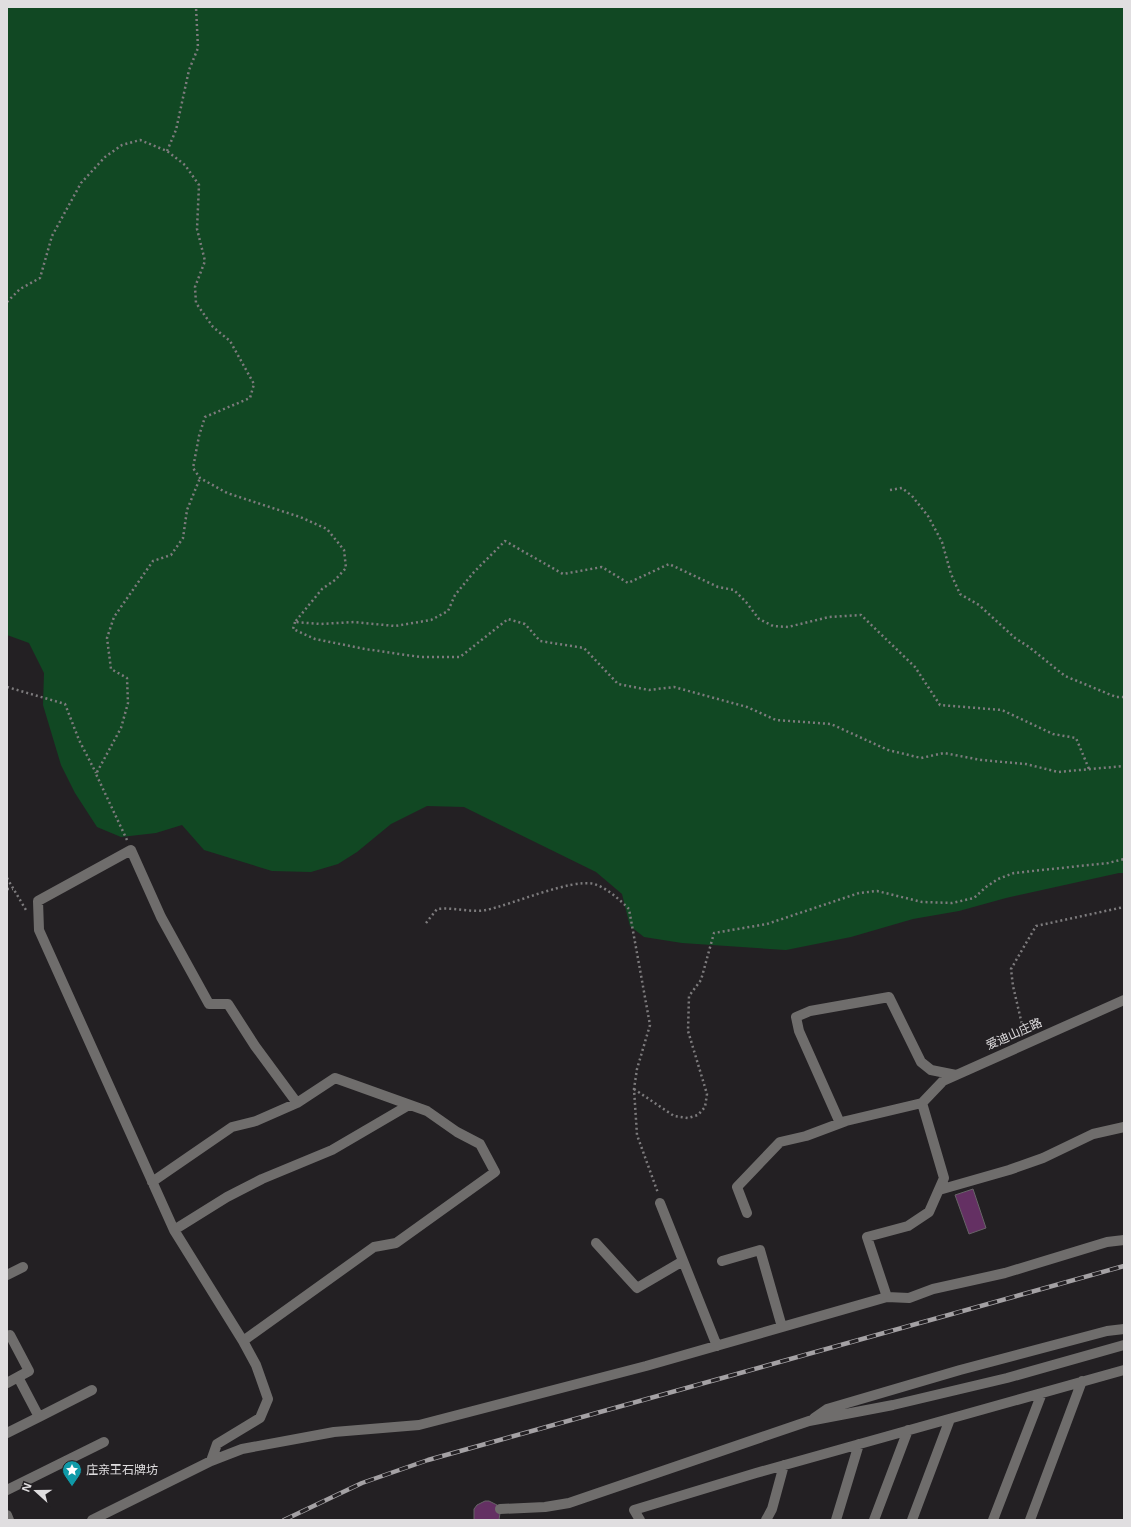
<svg xmlns="http://www.w3.org/2000/svg" width="1131" height="1527" font-family="'Open Sans','Noto Sans SC',sans-serif">
<style>
.green{fill:#114823}
.building{fill:#643063;stroke:#676367}
.lines{fill:none;stroke-linecap:round;stroke-linejoin:round}
.path{stroke:#7d7b7d;stroke-width:2.5;stroke-dasharray:2 3;stroke-linecap:butt}
.minor{stroke:#6f6d6c;stroke-width:10}
.rail-casing{stroke:#a4a1a4;stroke-width:4.5}
.rail{stroke:#232023;stroke-width:3;stroke-dasharray:9;stroke-linecap:butt}
.labels{text-anchor:middle;stroke-width:3;stroke-linejoin:round;paint-order:stroke}
.street-label{font-size:12px;fill:#e0dee0;stroke:#232023}
.poi-label{font-size:12px;fill:#e0dee0;stroke:#232023;text-anchor:start}
</style>
<rect width="100%" height="100%" fill="#232023"/>
<path class="green" d="M7,7H1124V873H1119L1006,898L959,911L913,919L851,937L786,950L682,943L644,937L630,926L622,894L596,872L464,807L427,806L391,824L357,852L338,864L311,872L272,871L204,850L182,825L156,833L121,837L97,827L75,793L61,765L43,705L44,673L29,643L7,635Z"/>
<path class="building" d="M973,1189L986,1228L969,1234L955,1195Z
M485,1501H489L497,1505L500,1513L499,1520H474V1509L477,1505Z"/>
<g class="lines">
<path class="path" d="M167,151L176,130L189,70L198,48L196,7
M7,302L20,289L40,278L52,236L81,183L105,157L122,145L140,140L167,151L185,165L199,185L197,229L205,261L195,287L196,303L213,327L230,341L254,384L250,398L205,417L199,436L193,468L200,478L227,493L300,517L327,529L344,550L346,568L335,580L322,589L295,622L321,624L354,622L395,626L431,620L448,611L455,595L474,572L505,541L563,574L602,567L628,583L669,564L718,587L734,590L746,602L759,619L773,626L788,627L829,617L861,615L915,667L940,705L1002,710L1053,734L1076,738L1089,769
M890,490L902,488L912,496L928,516L942,542L951,574L960,594L979,605L1015,638L1029,647L1065,676L1116,697H1124
M295,622L293,629L315,639L365,649L420,657H460L508,619L525,624L540,641L584,648L618,684L649,690L674,687L747,707L776,720L831,724L888,750L921,758L944,753L981,760L1026,764L1058,772L1124,766
M7,687L65,704L79,740L96,773
M127,840L96,774L121,728L128,703L127,678L111,669L107,638L114,617L153,561L171,555L183,538L187,510L200,478
M7,878L26,910
M7,889H13
M426,923L437,909C454,907 470,913 486,910C511,905 572,878 594,884C607,888 619,899 629,909L650,1025L637,1069L634,1089L637,1135L658,1193
M1024,1033L1013,986L1011,969L1036,926L1124,907
M634,1089L674,1116L688,1118L698,1115L705,1107L707,1094L688,1031L689,996L701,980L714,933L767,924L859,893L877,891L922,902L952,903L974,898L986,887L998,879L1014,873L1108,863L1124,859"/>
<path class="minor" d="M922,1103L943,1081L1124,1000
M840,1123L799,1031L796,1017L810,1011L889,997L921,1062L931,1070L956,1075
M152,1182L232,1127L256,1121L297,1103
M939,1190L1009,1170L1043,1158L1093,1134L1124,1127
M660,1203L717,1346
M747,1213L737,1187L780,1142L806,1136L846,1121L922,1103
M174,1230L227,1197L262,1179L332,1150L409,1105
M596,1243L637,1288L683,1261
M722,1261L760,1250L782,1327
M7,1275L23,1267
M887,1297L867,1237L908,1226L929,1212L944,1178L922,1103
M7,1336L10,1335L29,1371L7,1383
M39,1417L92,1390
M814,1418L827,1409L960,1370L1107,1331L1124,1329
M7,1433L39,1417L18,1377
M211,1461L217,1444L260,1418L268,1399L256,1365L243,1341L174,1230L39,930L38,901L131,850L161,917L209,1004H228L255,1046L297,1103L335,1078L427,1111L457,1132L480,1144L495,1172L396,1243L374,1247L243,1341
M7,1490L104,1442
M500,1509L545,1507L569,1503L809,1421L893,1405L1007,1378L1124,1345
M7,1515L9,1520
M92,1520L211,1461L242,1449L334,1432L419,1425L646,1366L887,1297L909,1298L933,1289L1005,1273L1107,1242L1124,1240
M640,1520L634,1510L756,1473L1124,1370
M766,1520L772,1509L784,1465
M836,1520L859,1444
M874,1520L908,1430
M912,1520L950,1419
M993,1520L1042,1393
M1030,1520L1082,1381"/>
<g class="rail-casing">
<path id="rail" d="M284,1520L362,1483L428,1460L1124,1266"/>
</g>
<use href="#rail" class="rail"/>
</g>
<defs>
<g id="sight-pin" transform="scale(1)"><path d="M0 17L-7.5 6A9.5 9.5 0 1 1 7.5 6Z" fill="#0f9aa8" stroke="#232023"/><path d="M0-6L1.8-2.2L6-1.7L2.9 1.2L3.7 5.4L0 3.3L-3.7 5.4L-2.9 1.2L-6-1.7L-1.8-2.2Z" fill="#fff"/></g>
</defs>
<g fill-rule="evenodd">
<use href="#sight-pin" x="72" y="1470"/>
</g>
<g class="labels">
<g class="street-label">
<text transform="translate(1014 1034) rotate(-24)" y="4">爱迪山庄路</text>
</g>
<g class="poi-label">
<text x="86" y="1474">庄亲王石牌坊</text>
</g>
</g>
<rect width="1131" height="1527" fill="none" stroke="#e0dee0" stroke-width="16"/>
<g transform="translate(36 1491) rotate(291)" stroke="#232023" stroke-width="3" paint-order="stroke">
<path d="M0-3L7 15L0 10L-7 15Z" fill="#e0dee0"/>
<text y="-6" font-size="11" font-weight="bold" text-anchor="middle" fill="#e0dee0">N</text>
</g>
</svg>
